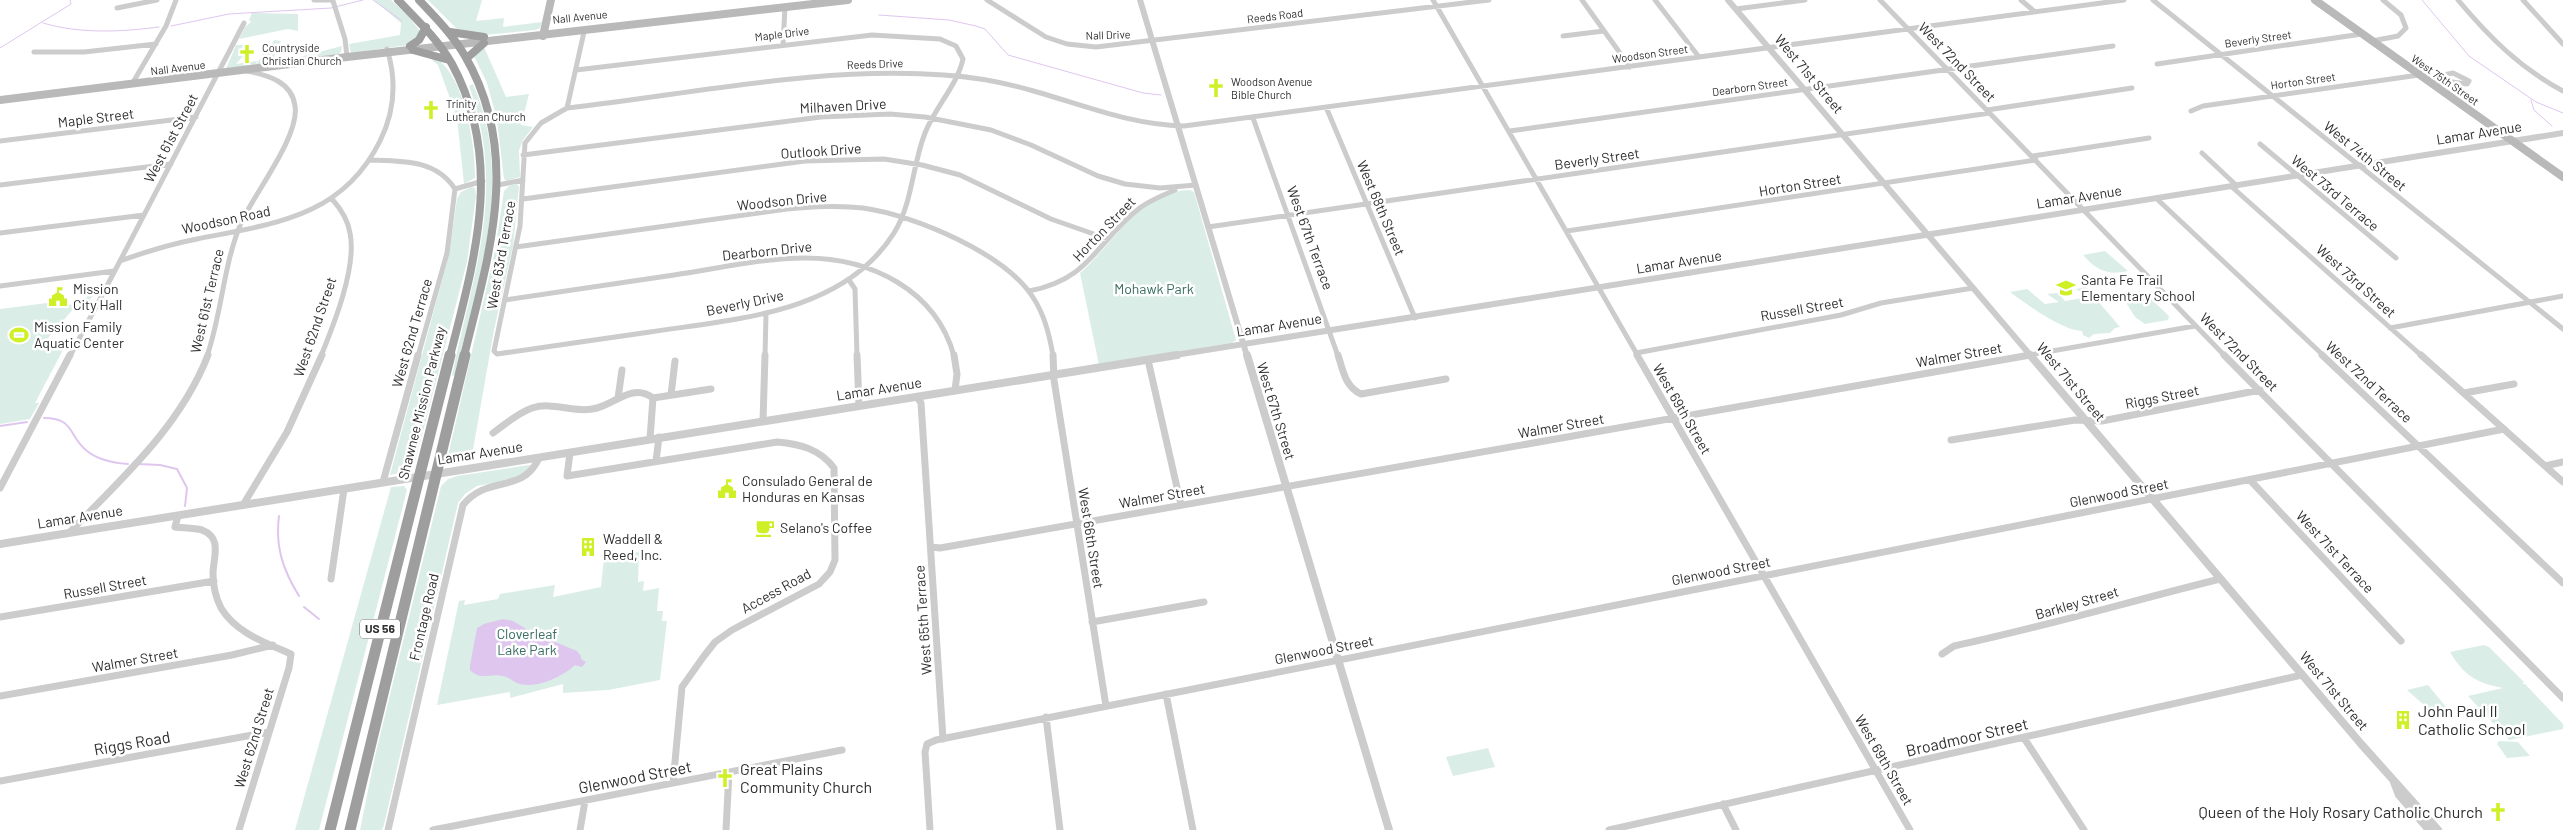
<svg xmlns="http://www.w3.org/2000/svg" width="2563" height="830" font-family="Barlow,sans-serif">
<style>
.green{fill:#dbede7}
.water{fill:#dfc6ee}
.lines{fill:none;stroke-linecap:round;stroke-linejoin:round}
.stream-far1{stroke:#dfc6ee;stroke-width:1}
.stream{stroke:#dfc6ee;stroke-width:2}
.minor-far1{stroke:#ccc;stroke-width:5}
.minor{stroke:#ccc;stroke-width:7}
.tertiary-far1{stroke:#ccc;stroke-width:6}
.tertiary{stroke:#ccc;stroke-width:8}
.secondary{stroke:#b9b9b9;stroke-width:8}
.trunk-far1{stroke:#9e9e9e;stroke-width:8}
.trunk{stroke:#9e9e9e;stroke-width:11}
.labels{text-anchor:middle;stroke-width:5;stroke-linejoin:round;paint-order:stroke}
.far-street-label{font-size:11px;fill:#2f2f2f;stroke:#fff}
.far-poi-label{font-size:11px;fill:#2f2f2f;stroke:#fff;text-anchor:start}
.shield{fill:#fff;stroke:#6d6d6d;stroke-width:1}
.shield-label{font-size:12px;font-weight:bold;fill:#2f2f2f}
.street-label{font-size:14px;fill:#2f2f2f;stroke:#fff}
.poi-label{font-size:14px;fill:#2f2f2f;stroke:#fff;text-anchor:start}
.park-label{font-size:14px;fill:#396d61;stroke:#fff}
.near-poi-label{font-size:16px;fill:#2f2f2f;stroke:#fff;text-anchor:start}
.near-street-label{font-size:16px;fill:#2f2f2f;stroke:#fff}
</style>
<rect width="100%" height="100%" fill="#fff"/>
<path class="green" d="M374,0H391L409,17L420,31L415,41L408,45L351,53L349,44L400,35L401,23Z
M428,0H482L476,21L504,18L503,27L542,22L540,28L535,30L484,35L458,30Z
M252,13L298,14V31L288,29L239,39L245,27L251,22L249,20Z
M274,40L281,41L272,61H277L276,64L226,69L236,45H243L238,56L244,55L236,64L257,61L256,65L266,49H275L278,46H263L272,44Z
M342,46L341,52L336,56L285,64L288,60Z
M484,47L506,97L529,94L521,125L533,127L523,140L519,150L520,177L507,181L504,179L497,120L487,83L474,56Z
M435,58C464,73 476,147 475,178L464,184L457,118L438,65L432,60Z
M473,84C515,179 478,281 455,375L452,376C473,272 507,191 469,86Z
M517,184L519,187L513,246L494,330L471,461L453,463L447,460L448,456L495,251L504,191L510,185Z
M471,187L475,188L476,196L467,262L415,462L409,471L390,475L449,254L457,199L461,192Z
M1190,190L1194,192L1236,340L1232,343L1099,365L1080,273C1114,244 1139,190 1190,190Z
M2105,251L2128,271C2108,276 2096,270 2083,255Z
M2086,287L2120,327L2115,328L2110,333L2094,334L2089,338L2083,335L2082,331C2062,330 2026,304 2010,292L2027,289L2045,304L2059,302L2047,294L2058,293L2065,301L2089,297L2076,289Z
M98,290L86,304L69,309L75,307L62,322L55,325L46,343L51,342V346L64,348L35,403H39L30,419L0,424V309L63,301L61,306L84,303L88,295H84Z
M2148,296L2169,316L2168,320L2145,324L2135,317L2127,304L2130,300Z
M529,465L531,466L519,478L477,486L465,494L458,503L384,825L382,830H360L375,756L441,486L448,479L457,476Z
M404,486L407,490L319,830H295L391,487Z
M639,552L638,582L644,581L643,591L659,588L657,611H663L662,621H667L660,680L608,690L563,693V684L510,698V692L437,705L459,601L465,600L464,605L498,599L500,594L555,585L553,597L601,587L604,558Z
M2484,645L2489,647L2524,682L2522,684H2525L2563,724V729L2509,740L2468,696L2503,688C2477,683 2464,676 2450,652Z
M2428,685L2446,707L2447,709L2432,712L2407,690Z
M2499,741L2518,742L2530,756L2507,758L2497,744Z
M1488,748L1495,767L1453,776L1446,757Z"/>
<path class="water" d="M503,619L513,621L533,633L577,651L581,656V659L586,662L582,667L575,665C562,677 535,690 517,683C512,681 509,677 503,676C491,673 480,681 470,670V665L477,628L484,624Z"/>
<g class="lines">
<path class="stream-far1" d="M373,0L402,21
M2422,0L2469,56L2536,102L2563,113
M879,15L949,20L976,26L985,29L1008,55L1143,93L1161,95
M43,23C80,34 121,32 159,27
M171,26L229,14L331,8L363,0
M0,48L71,4L70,0
M2531,100L2534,110L2552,126"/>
<path class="stream" d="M44,418C75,418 68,436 87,451C98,460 114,463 128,464
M0,426L27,422
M138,464L160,465L177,469L187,488L185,506
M279,516C275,547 283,570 299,596
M304,607L319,619"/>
<path class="minor-far1" d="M314,0H328
M330,0L333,1L345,39L347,57
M987,0L1046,37L1067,44L1096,47L1489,0
M1433,0L1638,356
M1582,0L1630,67
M1655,0L1699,57
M1880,0L2225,356
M2021,0L2035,12
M2153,0L2563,329
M2458,0C2489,37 2520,68 2563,91
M2523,0L2563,44
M117,8L157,0
M1736,9L1805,0
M244,23L120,261C145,252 171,244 197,239C272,224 342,218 380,141C395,111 397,81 387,49
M1563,36L1604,31
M2372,41L2398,36L2406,28L2401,15L2383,0
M783,44L785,7
M34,52H84L156,44
M2157,64L2362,34
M576,70L872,35L940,39L956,46L963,59C957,86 935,107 925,133C912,166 913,202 894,233C843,314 735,319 650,332C599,339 548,347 497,354L494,351L520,226L525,143L541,123L567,108L584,32
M2453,73L2469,81L2467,84L2444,81V75Z
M132,84L166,26L176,0
M1326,107L1415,318
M567,108C692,94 818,66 944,75C975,77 1007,83 1037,92C1086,106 1132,125 1184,126L2124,0
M1987,110L2132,88
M2191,111L2203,106L2419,75
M1253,118L1338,356
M1510,131L2113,46
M0,141L196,117
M2260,144L2396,258
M2202,153L2237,186
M523,155L821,117L890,114L925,117L991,130L1031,145L1098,176L1125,184L1160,188L1196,185
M2033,156L2149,138
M369,160C401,161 436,159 455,189
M0,185L171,164
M498,185L523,180
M2232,187L2422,356
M455,189L483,181
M523,199L805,161L884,159L922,165L960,175L1051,219L1108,239
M2157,199L2324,356
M1208,227L1990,113
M1567,231L2036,160
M0,233L144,215
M516,247L787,209C812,207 838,205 863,208C914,215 1007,254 1034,299C1045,316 1050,337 1053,356
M849,280L855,289L857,356
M0,286L114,271
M1029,291C1092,279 1096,241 1141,207C1151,200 1163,195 1175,190
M505,300C561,292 617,283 674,275C717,269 761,258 805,258C871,258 936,290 954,356
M2390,328L2563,296
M1636,353L1841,315L1881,303L1973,288
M70,356L120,261
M207,356C222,313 223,266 241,223C254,194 300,136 295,106C292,82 268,75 247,71
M321,356C334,324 357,267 350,233C348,220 341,209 332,199
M418,356L447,253L455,189
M765,356L766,314
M2023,356L2195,326"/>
<path class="minor" d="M857,355L859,406
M954,355L957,374L955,390
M1053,355L1054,380L1106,706
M1338,355C1343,370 1345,387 1361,394L1446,379
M1637,355L1910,830
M2224,355L2563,698
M2322,355L2563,583
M2421,355L2563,482
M1148,360L1181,505
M2464,393L2514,384
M671,395L675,361
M917,397L921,403L943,739
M618,398L622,370
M653,398L711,389
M763,421L765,355
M493,433C505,424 518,413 532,408C553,401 575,414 597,408C616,403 633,383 653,398L650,439
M1951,440L2075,420L2102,421L2260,390
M570,453L567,476L777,442C800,444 820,449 834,468L835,560L830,572L819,584L732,630L715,642L704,656L682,687L673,783
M656,461L659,437
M2545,466L2563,462
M2250,480L2401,641
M383,482L418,355
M0,488L70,355
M243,505L287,432L322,355
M178,516L175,527C183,528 194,528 202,530C223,538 213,558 213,574C213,585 216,598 221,608C236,633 266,643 291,654L289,668L239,830
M70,532C122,478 180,427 208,355
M931,547L940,548L2030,355
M331,579L344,489
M0,617L214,581
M1092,622L1204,602
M1942,654L1954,646C2044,627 2131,601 2220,579
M1166,694L1193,830
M0,696L232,655L273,645
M1046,717L1060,830
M2024,738L2084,830
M0,781L269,732
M1723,804L1736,830
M388,830L463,505C488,474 522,495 539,458
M433,830L842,750
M580,830L585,801
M726,830L729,772
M930,830L925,752L927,744L936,740L2504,429
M1609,830L2302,675"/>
<path class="tertiary-far1" d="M1140,0L1247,356
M1728,0L2031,356
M1169,356L2563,133"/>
<path class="tertiary" d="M1247,355L1389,830
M2030,355L2362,745L2438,830
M0,544L1177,355
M2394,782L2399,795L2429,830"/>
<path class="secondary" d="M2315,0L2563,177
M543,36L551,0
M0,100L347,57L848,0"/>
<path class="trunk-far1" d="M398,0C417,20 438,39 452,64C504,160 475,258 450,356
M419,0C436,18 453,35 465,56C522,154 489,254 464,356
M450,32L484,37
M410,46L419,40L426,27
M413,50L449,60
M467,58L484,43"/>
<path class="trunk" d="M330,830L450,355
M350,830L465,355"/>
</g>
<defs>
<g id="church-bare" transform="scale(1.5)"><path d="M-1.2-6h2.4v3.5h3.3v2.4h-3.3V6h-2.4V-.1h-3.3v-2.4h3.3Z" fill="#cfef27" stroke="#fff" stroke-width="2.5" paint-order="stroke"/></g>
<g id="school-bare" transform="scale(1.5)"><path d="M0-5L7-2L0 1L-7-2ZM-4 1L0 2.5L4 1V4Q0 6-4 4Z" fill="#cfef27" stroke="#fff" stroke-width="2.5" paint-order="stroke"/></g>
<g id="civic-bare" transform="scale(1.5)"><path d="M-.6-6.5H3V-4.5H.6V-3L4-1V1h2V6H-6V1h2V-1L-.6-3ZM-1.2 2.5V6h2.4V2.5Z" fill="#cfef27" stroke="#fff" stroke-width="2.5" paint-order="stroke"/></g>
<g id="stadium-bare" transform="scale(1.5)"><path d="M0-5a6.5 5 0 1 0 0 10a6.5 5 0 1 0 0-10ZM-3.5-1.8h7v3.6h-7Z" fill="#cfef27" stroke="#fff" stroke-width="2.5" paint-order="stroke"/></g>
<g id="cafe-bare" transform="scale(1.5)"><path d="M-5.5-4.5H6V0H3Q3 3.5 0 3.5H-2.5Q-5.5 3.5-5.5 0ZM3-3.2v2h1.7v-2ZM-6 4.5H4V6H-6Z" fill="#cfef27" stroke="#fff" stroke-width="2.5" paint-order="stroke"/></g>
<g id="building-bare" transform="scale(1.5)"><path d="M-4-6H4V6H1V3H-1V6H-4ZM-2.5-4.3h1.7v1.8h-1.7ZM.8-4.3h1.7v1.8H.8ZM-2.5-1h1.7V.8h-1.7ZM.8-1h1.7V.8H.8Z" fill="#cfef27" stroke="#fff" stroke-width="2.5" paint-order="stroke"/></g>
</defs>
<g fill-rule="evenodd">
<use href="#church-bare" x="247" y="54"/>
<use href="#church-bare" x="1216" y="88"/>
<use href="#church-bare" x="431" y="110"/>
<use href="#school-bare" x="2066" y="288"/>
<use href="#civic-bare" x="58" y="297"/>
<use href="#stadium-bare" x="19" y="335"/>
<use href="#civic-bare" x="727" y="489"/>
<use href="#cafe-bare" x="765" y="528"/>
<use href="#building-bare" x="588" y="547"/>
<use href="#building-bare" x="2403" y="720"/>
<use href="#church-bare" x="725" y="778"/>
<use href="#church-bare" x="2498" y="812"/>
</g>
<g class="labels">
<g class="far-street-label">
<text transform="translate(1275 16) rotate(-7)" y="4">Reeds Road</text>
<text transform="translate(580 17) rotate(-6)" y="4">Nall Avenue</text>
<text transform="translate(782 34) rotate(-7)" y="4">Maple Drive</text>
<text transform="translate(1108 35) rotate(-2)" y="4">Nall Drive</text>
<text transform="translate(2258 39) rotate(-8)" y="4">Beverly Street</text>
<text transform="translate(1650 54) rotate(-8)" y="4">Woodson Street</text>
<text transform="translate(875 64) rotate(-2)" y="4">Reeds Drive</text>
<text transform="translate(178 68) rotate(-7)" y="4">Nall Avenue</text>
<text transform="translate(2445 80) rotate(35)" y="4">West 75th Street</text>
<text transform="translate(2303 81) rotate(-8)" y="4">Horton Street</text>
<text transform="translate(1750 87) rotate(-8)" y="4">Dearborn Street</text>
</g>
<g class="far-poi-label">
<text x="262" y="52">Countryside<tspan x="262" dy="13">Christian Church</tspan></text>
<text x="1231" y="86">Woodson Avenue<tspan x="1231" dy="13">Bible Church</tspan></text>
<text x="446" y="108">Trinity<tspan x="446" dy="13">Lutheran Church</tspan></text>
</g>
<rect class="shield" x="360" y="619.5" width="40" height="19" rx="4"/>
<g class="shield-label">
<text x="380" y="633">US 56</text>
</g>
<g class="street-label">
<text transform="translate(1957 62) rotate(46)" y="5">West 72nd Street</text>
<text transform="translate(1809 74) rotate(50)" y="5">West 71st Street</text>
<text transform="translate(843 106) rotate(-3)" y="5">Milhaven Drive</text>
<text transform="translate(96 118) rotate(-7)" y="5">Maple Street</text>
<text transform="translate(2479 133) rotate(-9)" y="5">Lamar Avenue</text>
<text transform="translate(171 138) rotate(-62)" y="5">West 61st Street</text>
<text transform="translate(821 151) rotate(-4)" y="5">Outlook Drive</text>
<text transform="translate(2365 156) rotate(39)" y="5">West 74th Street</text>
<text transform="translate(1597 159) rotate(-8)" y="5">Beverly Street</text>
<text transform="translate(1800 185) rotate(-9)" y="5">Horton Street</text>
<text transform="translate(2335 193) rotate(40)" y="5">West 73rd Terrace</text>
<text transform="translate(2079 197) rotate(-9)" y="5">Lamar Avenue</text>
<text transform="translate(782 201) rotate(-6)" y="5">Woodson Drive</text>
<text transform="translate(1381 208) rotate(67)" y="5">West 68th Street</text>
<text transform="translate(226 220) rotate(-12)" y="5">Woodson Road</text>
<text transform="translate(1104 229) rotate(-46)" y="5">Horton Street</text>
<text transform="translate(1310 238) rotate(70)" y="5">West 67th Terrace</text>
<text transform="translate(767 251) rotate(-6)" y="5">Dearborn Drive</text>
<text transform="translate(501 255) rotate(-80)" y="5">West 63rd Terrace</text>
<text transform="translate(1679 262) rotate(-9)" y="5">Lamar Avenue</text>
<text transform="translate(2356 281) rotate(42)" y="5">West 73rd Street</text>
<text transform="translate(207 301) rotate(-77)" y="5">West 61st Terrace</text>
<text transform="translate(745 303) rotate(-12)" y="5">Beverly Drive</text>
<text transform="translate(1802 309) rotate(-10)" y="5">Russell Street</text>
<text transform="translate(1279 325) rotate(-9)" y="5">Lamar Avenue</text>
<text transform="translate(315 327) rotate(-71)" y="5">West 62nd Street</text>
<text transform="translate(412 333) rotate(-74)" y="5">West 62nd Terrace</text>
<text transform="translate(2239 352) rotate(45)" y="5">West 72nd Street</text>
<text transform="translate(1959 355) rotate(-10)" y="5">Walmer Street</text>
<text transform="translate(2071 382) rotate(50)" y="5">West 71st Street</text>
<text transform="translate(2369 382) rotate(43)" y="5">West 72nd Terrace</text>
<text transform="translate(879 389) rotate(-9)" y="5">Lamar Avenue</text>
<text transform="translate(2162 397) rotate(-11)" y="5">Riggs Street</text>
<text transform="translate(422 403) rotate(-76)" y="5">Shawnee Mission Parkway</text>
<text transform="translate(1682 409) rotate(60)" y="5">West 69th Street</text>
<text transform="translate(1276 411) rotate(73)" y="5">West 67th Street</text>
<text transform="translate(1561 426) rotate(-10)" y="5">Walmer Street</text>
<text transform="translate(480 453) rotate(-9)" y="5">Lamar Avenue</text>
<text transform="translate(2119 493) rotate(-11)" y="5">Glenwood Street</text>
<text transform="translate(1162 496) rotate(-10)" y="5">Walmer Street</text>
<text transform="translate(80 517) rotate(-9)" y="5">Lamar Avenue</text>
<text transform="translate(1091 538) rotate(81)" y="5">West 66th Street</text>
<text transform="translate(2335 552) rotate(47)" y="5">West 71st Terrace</text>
<text transform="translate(1721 571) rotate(-11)" y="5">Glenwood Street</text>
<text transform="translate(105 587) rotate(-10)" y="5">Russell Street</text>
<text transform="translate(776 591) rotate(-29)" y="5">Access Road</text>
<text transform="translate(2077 603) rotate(-16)" y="5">Barkley Street</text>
<text transform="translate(424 617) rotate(-77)" y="5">Frontage Road</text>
<text transform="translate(923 620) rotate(-94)" y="5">West 65th Terrace</text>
<text transform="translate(1324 650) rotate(-11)" y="5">Glenwood Street</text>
<text transform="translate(135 660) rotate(-10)" y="5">Walmer Street</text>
<text transform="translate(2334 691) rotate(50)" y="5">West 71st Street</text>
<text transform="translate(254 738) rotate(-73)" y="5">West 62nd Street</text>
<text transform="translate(1884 760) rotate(60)" y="5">West 69th Street</text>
</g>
<g class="poi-label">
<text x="2081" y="285">Santa Fe Trail<tspan x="2081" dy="16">Elementary School</tspan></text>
<text x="73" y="294">Mission<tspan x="73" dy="16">City Hall</tspan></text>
<text x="34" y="332">Mission Family<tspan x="34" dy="16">Aquatic Center</tspan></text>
<text x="742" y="486">Consulado General de<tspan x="742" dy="16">Honduras en Kansas</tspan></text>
<text x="780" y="533">Selano's Coffee</text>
<text x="603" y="544">Waddell &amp;<tspan x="603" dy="16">Reed, Inc.</tspan></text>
</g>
<g class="park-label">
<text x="1154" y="294">Mohawk Park</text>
<text x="527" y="639">Cloverleaf<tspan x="527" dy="16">Lake Park</tspan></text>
</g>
<g class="near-poi-label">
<text x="2418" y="717">John Paul II<tspan x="2418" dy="18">Catholic School</tspan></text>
<text x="740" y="775">Great Plains<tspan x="740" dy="18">Community Church</tspan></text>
<text x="2483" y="818" text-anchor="end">Queen of the Holy Rosary Catholic Church</text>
</g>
<g class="near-street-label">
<text transform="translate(1967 737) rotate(-13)" y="6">Broadmoor Street</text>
<text transform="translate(132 743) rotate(-10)" y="6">Riggs Road</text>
<text transform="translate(635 777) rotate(-11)" y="6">Glenwood Street</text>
</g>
</g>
</svg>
